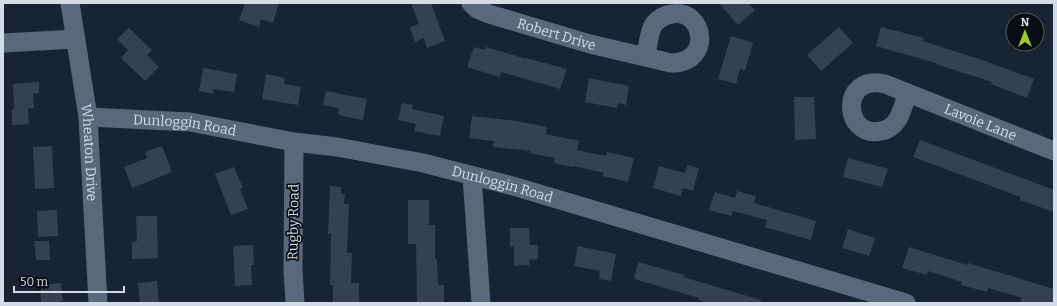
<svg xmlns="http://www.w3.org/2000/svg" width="1057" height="306" font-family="Bitter,serif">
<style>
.building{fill:#354153}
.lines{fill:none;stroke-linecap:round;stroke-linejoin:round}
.minor{stroke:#5b687c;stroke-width:19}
.labels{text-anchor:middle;stroke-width:3.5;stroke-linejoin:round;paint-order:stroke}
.street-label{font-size:14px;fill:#d4dce7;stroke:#080c13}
</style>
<rect width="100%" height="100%" fill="#182333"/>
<path class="building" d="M245,3H279L273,23L261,19L259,27L239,20Z
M411,3H431L445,41L427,48L424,38L415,42L410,27L419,24Z
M719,3H748L755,10L738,25Z
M839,27L853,43L821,71L807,55Z
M881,27L924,38L923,41L982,60L1034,79L1027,98L991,84L992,82L936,64V63L876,46Z
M129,28L152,50L147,55L159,67L145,81L121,58L128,50L117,39Z
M731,36L753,43L745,71L740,69L736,84L718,79Z
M474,47L485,50L486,47L526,59V58L567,69L560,89L501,72L500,77L467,67Z
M203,68L237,74L234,92L214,89L213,94L199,91Z
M266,74L285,78L284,84L301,87L298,105L262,99Z
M589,78L629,86L626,105L618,103L617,108L585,102Z
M39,82V93L33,94L34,108L28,109L29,124L12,125V109H14L13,84Z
M326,91L367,99L363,120L338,115L339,108L323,105Z
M794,97H814L816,139L795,140Z
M402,103L413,105L412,109L444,116L440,136L414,131L416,124L398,120Z
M472,116L517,121L547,127L546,134L579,141L577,150L606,156L607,152L634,158L628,182L603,176L604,173L574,166L573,167L554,163L555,158L530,153L531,151L493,147L494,141L469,138Z
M920,140L1054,190V212L1020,200L1021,197L913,157Z
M52,146L54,188L35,189L33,147Z
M162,146L172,172L132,188L124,167L147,158L145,152Z
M848,158L888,169L882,187L843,177Z
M687,165L699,168L693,191L683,188L681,196L653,188L659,166L685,173Z
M234,167L243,188L240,189L248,209L231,215L215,174Z
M330,186L341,187V194H345L344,204H349L347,253H352L351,283H359V302H333V285H330L331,234H328Z
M737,191L756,196L754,203L816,221L811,240L765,227L767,220L733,211L731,216L709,210L715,192L735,198Z
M408,200H429V225H435V259H437L438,285H444V303H417L416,244H408Z
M57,210L58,236L38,237L37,211Z
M136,216H157L158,258L132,259V242L137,241Z
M510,228H529L530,245H538V259L529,260L530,265L514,266V246L510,247Z
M848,229L875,238L869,256L842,248Z
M34,241H49L50,260H36Z
M253,245L254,265H251L252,285L235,286L233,246Z
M578,246L616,254L611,281L599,279L600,271L574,266Z
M909,247L967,265L968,263L1054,289V303H1020L1022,298L988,288L987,292L961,285L962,282L928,271L927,275L902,268Z
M638,262L684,275L683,277L761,300L760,303H709L699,300V298L634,279Z
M157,281L159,303H140L138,283Z
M61,283L63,301H60V303H41L40,285Z"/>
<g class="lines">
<g class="minor">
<path id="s1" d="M70,3L88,117L98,303"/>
<path id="s2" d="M471,3L477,9L489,14L590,44L671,63C714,63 704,8 672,14C665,15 659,18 654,24C648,33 648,47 646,57"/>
<path d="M3,43L76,39"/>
<path id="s3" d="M908,93C905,101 902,111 898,119C894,125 888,130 881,131C843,139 839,73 885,84L1054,151"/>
<path id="s4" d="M88,117L190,122L294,142L337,147L423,163L513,186L906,303"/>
<path d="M294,142L293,270L295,303"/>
<path d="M472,176L481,303"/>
</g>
</g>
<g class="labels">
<g class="street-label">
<text dy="5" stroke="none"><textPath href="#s2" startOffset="92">Robert Drive</textPath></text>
<text dy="5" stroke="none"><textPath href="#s3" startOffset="244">Lavoie Lane</textPath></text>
<text dy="5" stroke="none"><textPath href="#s4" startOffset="97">Dunloggin Road</textPath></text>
<text dy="5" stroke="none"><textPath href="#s1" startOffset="151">Wheaton Drive</textPath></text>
<text dy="5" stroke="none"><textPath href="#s4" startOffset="421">Dunloggin Road</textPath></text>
<text transform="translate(293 222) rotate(-89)" y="5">Rugby Road</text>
</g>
</g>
<rect width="1057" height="306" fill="none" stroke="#d4dce7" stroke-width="8"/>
<g transform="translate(1025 32)"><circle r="19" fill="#080c13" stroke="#5a5f68"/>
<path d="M0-3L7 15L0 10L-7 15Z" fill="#9eca2f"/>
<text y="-6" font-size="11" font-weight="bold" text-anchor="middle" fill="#d4dce7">N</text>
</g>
<path d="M14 286v6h110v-6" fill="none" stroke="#d4dce7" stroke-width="2"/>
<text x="20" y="286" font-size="12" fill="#d4dce7" stroke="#080c13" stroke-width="3" paint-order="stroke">50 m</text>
</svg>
